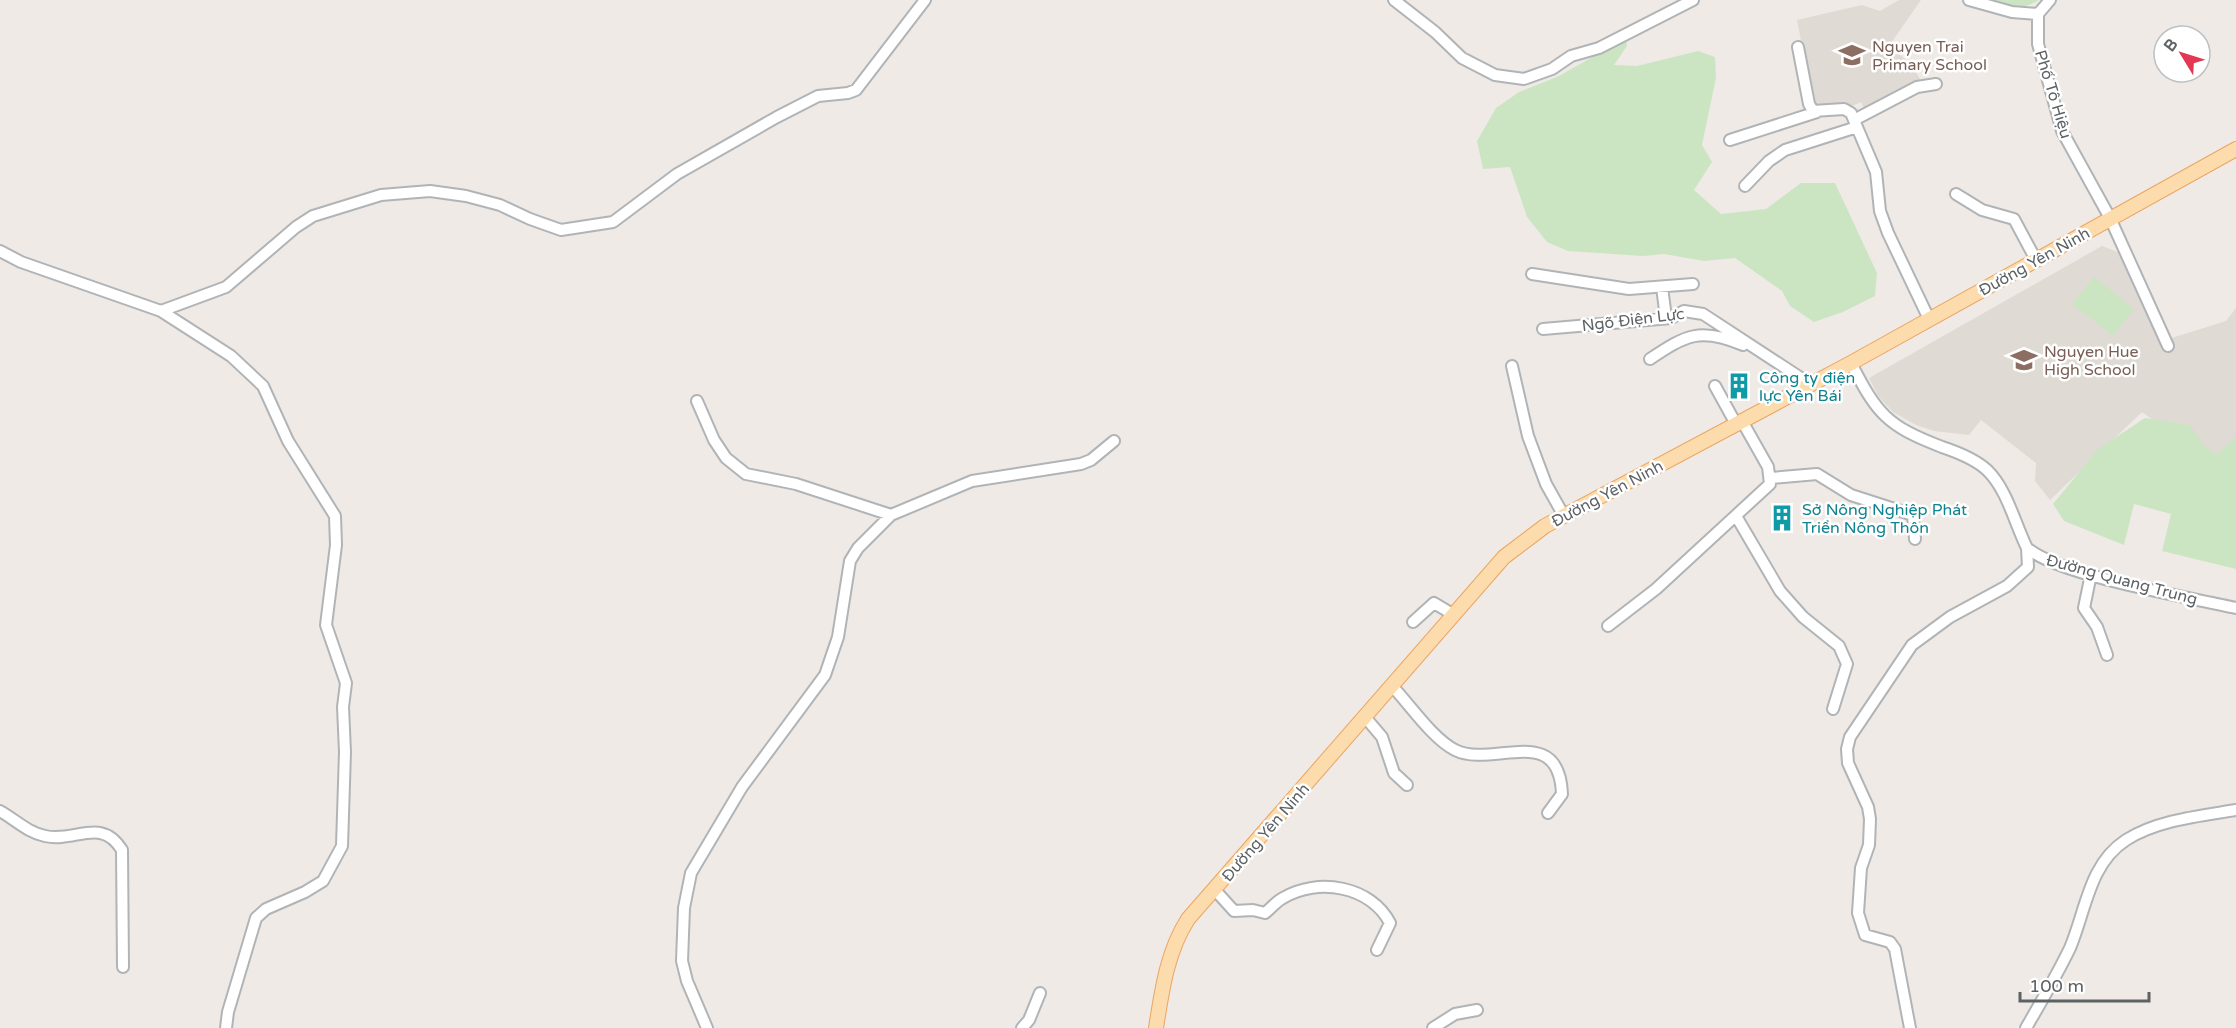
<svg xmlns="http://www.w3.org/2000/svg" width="2236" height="1028" font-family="'Varela Round',sans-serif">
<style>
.education{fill:#dfdad3}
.green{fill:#cbe5c3}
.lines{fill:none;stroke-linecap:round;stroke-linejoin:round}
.minor-casing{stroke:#b1b4b7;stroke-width:14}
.major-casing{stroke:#eca461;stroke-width:16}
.minor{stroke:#fff;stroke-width:10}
.major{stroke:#fcdcad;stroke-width:14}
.labels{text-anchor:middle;stroke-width:5;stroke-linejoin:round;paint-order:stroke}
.education-label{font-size:16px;fill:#785e54;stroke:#fff;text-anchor:start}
.street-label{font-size:16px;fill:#5d6265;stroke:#fff}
.culture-label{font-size:16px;fill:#0d838f;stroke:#fff;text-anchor:start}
</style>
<rect width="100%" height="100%" fill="#efeae5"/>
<path class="education" d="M1899,0H1921L1889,46L1911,64L1921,81L1865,110L1861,102L1852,106L1814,107L1797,20L1862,5L1880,11Z
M2102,246L2120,253L2159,342L2226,321L2236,308V444L2217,466L2142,412L2050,500L2035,481L2036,463L1981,420L1969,435L1934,431L1916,425L1893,412L1878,396L1869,378Z"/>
<path class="green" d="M1983,0H2039C2020,12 2004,6 1983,0Z
M1626,38L1627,46L1614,65L1637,66L1698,51L1715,57L1716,78L1702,145L1712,162L1694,190L1721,214L1766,209L1801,183H1835L1877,273L1875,296L1843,312L1814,322L1790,306L1782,291L1735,258L1704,261L1664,254L1643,256L1568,251L1547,242L1527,217L1510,167L1483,169L1477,141L1496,108L1519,92L1559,76Z
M2094,277L2134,309L2113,336L2072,304Z
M2145,418L2190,425L2204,446L2217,454L2236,437V569L2162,551L2171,514L2134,504L2124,545L2064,521L2053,504L2098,449Z"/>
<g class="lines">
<g class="minor-casing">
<path id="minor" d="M1394,0L1435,32L1462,58L1495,75L1524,79L1552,69L1571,56L1599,48L1693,0
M1969,0L2012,12L2038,14
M2050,0L2038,14V44L2062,131L2110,218L2168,346
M1798,47L1809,104L1813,111L1844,109L1851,113L1876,172L1880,211L1888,233L1929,319
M1854,120L1917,87L1936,84
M1730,140L1817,112
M1745,186L1769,161L1785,150L1857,127
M1956,194L1982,210L2014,219L2036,260
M0,251L21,262L161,311L231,356L263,386L288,441L335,516L336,545L326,625L346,683L343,707L345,752L342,846L323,881L305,892L266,909L256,918L228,1012L226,1028
M1532,274L1629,289L1693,284
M1662,287L1666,318
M161,311L226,287L296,227L313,216L381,195L430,191L466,196L500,205L530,219L561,230L613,222L677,174L777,117L818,96L848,93L856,90L925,0
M1543,329L1671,318L1684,311L1703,314L1810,384
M1650,359C1686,335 1700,327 1743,345
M1851,363C1877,414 1887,426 1942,447C1957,452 1975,459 1987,470C2007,489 2015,524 2027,548C2060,576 2188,597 2236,608
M1512,366L1528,436L1546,484L1564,516
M1715,386L1736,424
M697,401L714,440L726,458L746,474L796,484L891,515L972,481L1081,464L1091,460L1114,441
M1771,478L1817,474L1851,495L1913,515L1915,539
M1736,516L1780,591L1803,617L1839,646L1847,664L1833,709
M2091,574L2084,608L2097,627L2107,655
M1413,622L1434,603L1454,615
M1608,626L1656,589L1770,484L1768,467L1742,421
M1393,687C1410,705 1433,739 1455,750C1492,769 1559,721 1562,794L1548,813
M1365,717L1382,737L1394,773L1407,785
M0,811C16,820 27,832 45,836C75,843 101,816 122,850L123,967
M1215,890L1234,911L1253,910L1265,913C1271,908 1277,901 1283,898C1318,877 1371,886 1390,923L1377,950
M707,1028L687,981L682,961L684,908L691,873L742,787L825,675L838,637L850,561L858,548L891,515
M1022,1028L1029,1020L1040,993
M1433,1028L1455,1014L1477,1010
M1910,1028L1895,949L1890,942L1865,935L1858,913L1861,868L1869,845L1870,819L1868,807L1848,763L1847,749L1850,737L1912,645L1950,617L2007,586L2028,567L2027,548
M2026,1028C2041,1002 2057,975 2070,948C2086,910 2089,864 2126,840C2157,820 2200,816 2236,810"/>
</g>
<g class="major-casing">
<path id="major" d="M1156,1028C1162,990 1167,952 1188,919L1504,557L1545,526L1851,363L2236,149"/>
</g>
<use href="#minor" class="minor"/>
<use href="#major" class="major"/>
</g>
<defs>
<g id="school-bare" transform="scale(2.07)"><path d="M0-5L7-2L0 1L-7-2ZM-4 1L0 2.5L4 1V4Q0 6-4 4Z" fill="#8d6e63" stroke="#fff" stroke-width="2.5" paint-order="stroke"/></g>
<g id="building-bare" transform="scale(2.07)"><path d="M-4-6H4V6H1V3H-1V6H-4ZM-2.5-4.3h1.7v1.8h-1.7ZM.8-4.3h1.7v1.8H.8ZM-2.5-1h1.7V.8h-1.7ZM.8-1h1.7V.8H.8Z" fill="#0f9aa8" stroke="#fff" stroke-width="2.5" paint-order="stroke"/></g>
</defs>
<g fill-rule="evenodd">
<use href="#school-bare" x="1852" y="55"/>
<use href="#school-bare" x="2024" y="360"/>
<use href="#building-bare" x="1739" y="386"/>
<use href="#building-bare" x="1782" y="518"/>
</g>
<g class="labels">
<g class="education-label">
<text x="1872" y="52">Nguyen Trai<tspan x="1872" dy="18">Primary School</tspan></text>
<text x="2044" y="357">Nguyen Hue<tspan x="2044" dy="18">High School</tspan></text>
</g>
<g class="street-label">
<text transform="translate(2054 94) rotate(73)" y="6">Phố Tô Hiệu</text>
<text transform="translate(2034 261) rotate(-29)" y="6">Đường Yên Ninh</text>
<text transform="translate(1633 319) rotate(-7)" y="6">Ngõ Điện Lực</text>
<text transform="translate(1607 493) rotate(-28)" y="6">Đường Yên Ninh</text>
<text transform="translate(2122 579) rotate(15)" y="6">Đường Quang Trung</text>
<text transform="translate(1265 832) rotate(-49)" y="6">Đường Yên Ninh</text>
</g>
<g class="culture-label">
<text x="1759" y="383">Công ty điện<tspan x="1759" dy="18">lực Yên Bái</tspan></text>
<text x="1802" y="515">Sở Nông Nghiệp Phát<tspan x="1802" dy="18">Triển Nông Thôn</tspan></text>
</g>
</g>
<g transform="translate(2182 54) rotate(308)"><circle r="28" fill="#ffffff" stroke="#bec0c1" stroke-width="1.5"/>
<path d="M0-4.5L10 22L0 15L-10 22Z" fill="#e33753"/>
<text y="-9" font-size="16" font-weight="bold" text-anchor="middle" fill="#5d6265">B</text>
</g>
<path d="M2020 992v9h129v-9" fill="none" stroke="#5d6265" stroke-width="3"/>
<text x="2029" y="992" font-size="18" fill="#5d6265" stroke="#ffffff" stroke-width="4.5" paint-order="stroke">100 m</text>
</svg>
